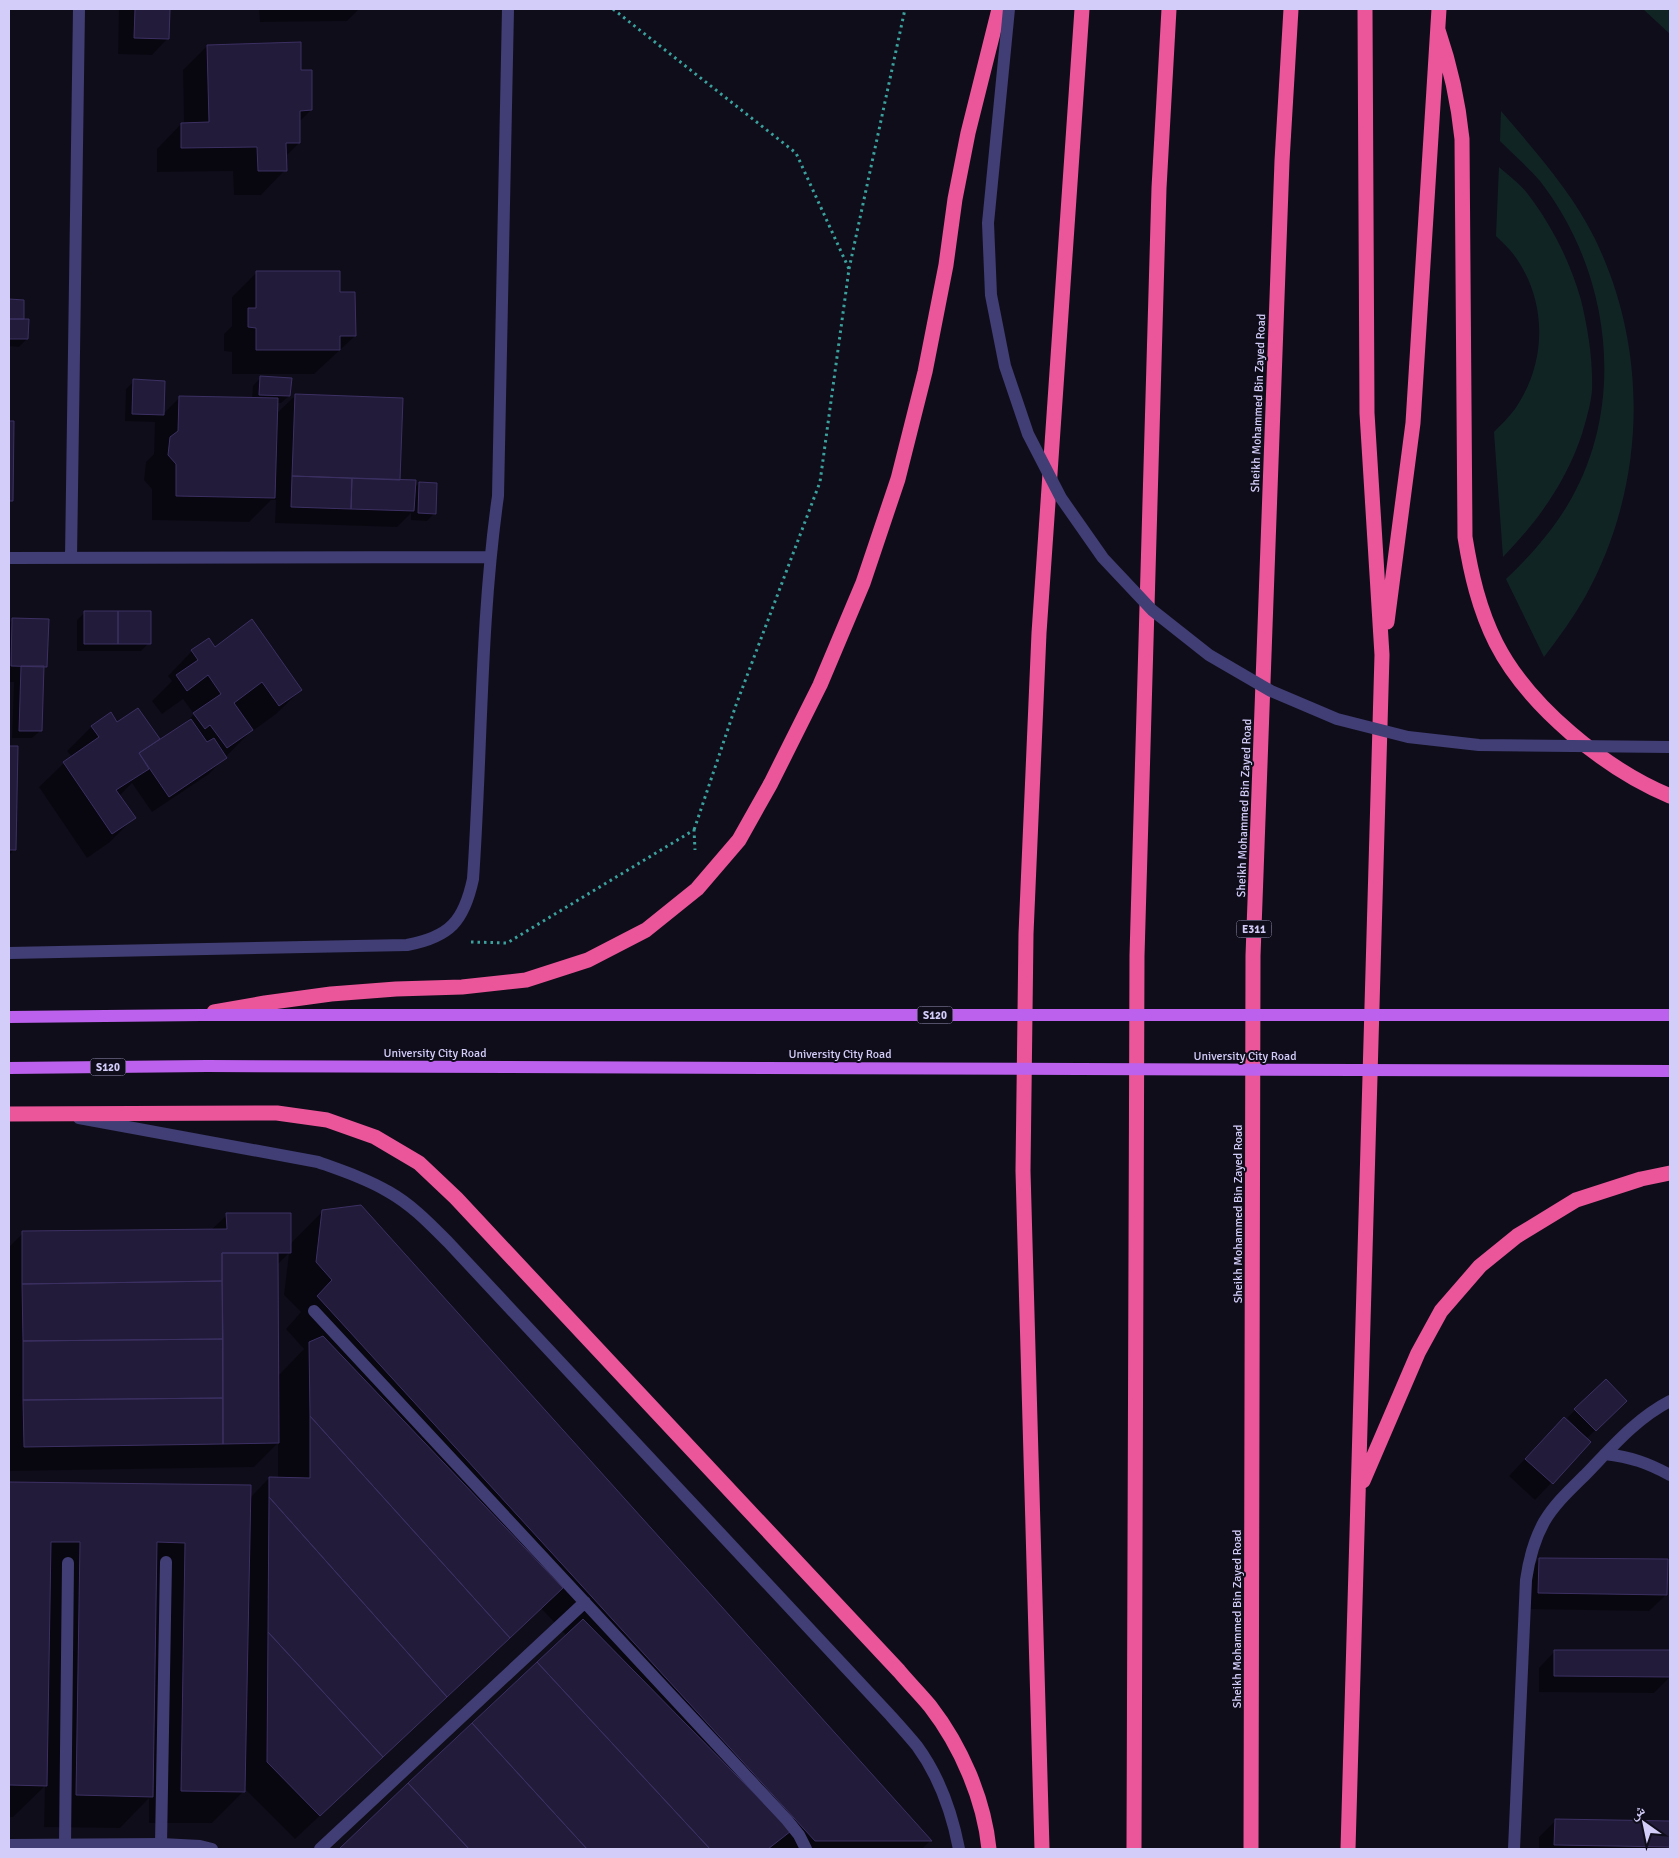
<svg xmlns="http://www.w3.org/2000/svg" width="1679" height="1858" font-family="Signika,'Noto Naskh Arabic',sans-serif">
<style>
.green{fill:#112424}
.shadow{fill:#0007;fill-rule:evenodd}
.building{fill:#221c3a;stroke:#3c3063}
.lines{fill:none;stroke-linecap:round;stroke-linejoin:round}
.path{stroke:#3aa19d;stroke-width:3;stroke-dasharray:2.5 4;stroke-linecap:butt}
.lane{stroke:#413e75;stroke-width:12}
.street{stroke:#413e75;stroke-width:12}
.primary{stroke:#bc61ed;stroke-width:12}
.highway{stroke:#eb569a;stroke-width:15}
.lane-bridge{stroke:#413e75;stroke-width:12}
.primary-bridge{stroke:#bc61ed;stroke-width:12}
.labels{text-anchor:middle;stroke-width:4;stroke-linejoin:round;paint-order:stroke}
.shield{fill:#100d1b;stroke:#9893b6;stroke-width:1}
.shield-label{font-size:11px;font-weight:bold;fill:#d3cdf9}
.street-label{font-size:12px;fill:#d3cdf9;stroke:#100d1b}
</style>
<rect width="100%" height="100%" fill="#100d1b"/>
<path class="green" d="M1643,9H1670V34Z
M1501,111C1535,151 1572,192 1595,239C1650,352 1646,487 1585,597C1573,618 1559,637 1544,657L1506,579C1529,557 1550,534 1567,506C1628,406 1611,272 1540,181C1528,167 1513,154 1500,141Z
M1499,167C1508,175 1519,183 1527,193C1551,224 1570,261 1581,300C1588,329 1593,360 1592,390C1591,404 1586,420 1582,434C1566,482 1538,521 1503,557L1494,432C1501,425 1509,417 1515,409C1547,363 1548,301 1514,255C1509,248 1502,242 1496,236Z"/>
<path class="shadow" d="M119,9H169L168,38L152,55L118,54Z
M259,9H359L347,21L260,22Z
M207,46L311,110L299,122V143L285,157V170L261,195H234L233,171L157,172V149L181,124H184L183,70Z
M256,273L339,293L355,336L314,374H232V352L224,351V334L232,326V297Z
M9,300L23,301V320L27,339L19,347L9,346Z
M260,378L289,396L281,403H277L276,414L296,395L399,479L414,488L419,483L435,513L427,521L411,520V513L397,527L275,523L276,500H271L249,522L152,520V489L144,480L146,462L154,454L155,422L125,421L126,389L134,381L163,414L180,397L252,399L253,386Z
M9,423H13L11,500L9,503Z
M85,612L149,643L141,651H77V620Z
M13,619L46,666L42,670L40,731L32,738H12L14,682H9V623Z
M208,639L214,648L301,690L276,714L254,730L237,706L235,707L252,730L209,774L152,812L132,783L119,796L134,818L110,842L87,858L39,787L64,763L72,757L67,751L91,727L111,714L117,724L158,739L154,743L183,725L194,714L183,699L162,714L152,701L172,681L168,676L192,651Z
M9,747H17L14,850L9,855Z
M323,1211L930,1841L922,1849H340L567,1636L541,1608L295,1839L244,1788V1791L212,1823H149V1798L120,1828L44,1827L45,1786L13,1817H9V1483L249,1486V1499L269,1478H278V1443L254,1467L9,1471V1247L23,1233L211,1230L227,1215L290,1244ZM289,1253L284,1295L301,1312L286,1329L304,1349L278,1376L277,1265Z
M1606,1380L1626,1401L1586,1439L1590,1442L1535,1500L1509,1476L1547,1435L1575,1429L1577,1428L1567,1418Z
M1539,1559L1666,1595L1649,1611L1523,1609V1576Z
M1555,1651H1670V1677L1654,1693L1539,1692V1668Z
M1555,1821L1670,1822L1669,1846L1666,1849H1539V1837Z"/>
<path class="building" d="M135,9H170L169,39L134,38Z
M301,42V70H312V110L300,111V143H286L287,171H258L257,147L181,148V123L209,122L207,45Z
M256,271H340V292H355L356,336H340V350H256V328L248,327V308H256Z
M9,299L24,300V319H9Z
M9,319H29L28,339H9Z
M260,376L292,378L290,396L259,395Z
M133,379L165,381L164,415L132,414Z
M295,394L403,398L400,480L292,476Z
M179,396L278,398L275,498L176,496V464L168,455L170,437L178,431Z
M9,421H14L13,501H9Z
M292,476L352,478L351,509L291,507Z
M352,478L416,480L414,511L351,509Z
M419,482L437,483L436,514L418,513Z
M84,611H118V644H84Z
M118,611H151V644H118Z
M12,618L49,619L47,667L11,666Z
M252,619L302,690L279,706L262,682L234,703L253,730L227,748L210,725L205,729L193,713L221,694L208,675L187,691L176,675L198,660L191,650L209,638L215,647Z
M21,666H44L42,731H19Z
M138,708L160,739L139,753L149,769L116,790L136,818L112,834L63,762L99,737L91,726L111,712L117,722Z
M191,719L207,742L214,738L227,758L169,797L139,753Z
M9,746H18L16,850H9Z
M361,1205L932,1841H815L317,1296L332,1280L316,1262L322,1210Z
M226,1213H291V1253H222V1281L22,1284V1231L227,1229Z
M222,1253H278L279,1443L223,1444Z
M222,1281L223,1339L23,1341L22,1284Z
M323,1336L563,1588L510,1638L310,1416L309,1342Z
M223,1339V1398L23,1400V1341Z
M1606,1379L1627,1401L1596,1431L1574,1409Z
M223,1398V1444L24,1447L23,1400Z
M310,1416L510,1638L447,1697L269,1497V1477L310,1478Z
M1564,1417L1591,1442L1553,1484L1525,1459Z
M9,1482L251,1485L245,1792L181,1791L185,1543L157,1542L153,1797L76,1795L80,1542H51L47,1786L9,1785Z
M269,1497L447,1697L383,1757L268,1632Z
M1539,1558L1668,1559L1667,1595L1538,1593Z
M583,1619L791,1831L768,1849H710L537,1662Z
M268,1632L383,1757L320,1816L267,1762Z
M1554,1650H1670V1677L1554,1676Z
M537,1662L710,1849H587L472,1723Z
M472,1723L587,1849H469L408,1783Z
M408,1783L469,1849H341L340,1848Z
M1555,1819L1670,1821V1847L1554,1845Z"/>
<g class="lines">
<path class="path" d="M613,9L796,153L849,269L820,482L736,705L694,830
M849,269L905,9
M471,942L507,943L694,830L695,850"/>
<path class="lane" d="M79,1118L318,1162C343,1171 367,1179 389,1192C412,1205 430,1224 448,1242L889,1714C898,1724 908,1735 917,1746C939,1776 952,1813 959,1849
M314,1311L787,1820L799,1835L806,1849
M1605,1454C1631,1457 1648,1463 1670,1475
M161,1844L166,1562
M65,1845L68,1563
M320,1849L585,1602
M1514,1849L1526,1580C1529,1559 1534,1540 1544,1522C1555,1503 1572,1488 1587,1473C1613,1446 1637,1418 1670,1401"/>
<path class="street" d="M9,558L490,557
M71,558L79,9
M9,953L407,945C450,937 464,921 473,879C482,751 480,623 498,496L508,9
M9,1845L161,1844L200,1846L212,1849"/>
<path class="primary" d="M9,1017L201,1015
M9,1068L207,1066"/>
<path class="highway" d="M1438,30C1451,68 1458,99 1462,139L1465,537C1471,574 1479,609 1496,643C1528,706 1605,769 1670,796
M1387,622L1413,423L1439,9
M214,1012L265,1003L331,994L396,989L462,987L526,980L588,960L646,930L697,889L739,840L771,783L820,685L863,583L898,479L925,372L946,265L955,199L968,133L999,9
M9,1114L277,1113L327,1120L375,1137L419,1163L456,1198L899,1671C909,1683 920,1694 930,1706C961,1746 984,1799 989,1849
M1363,1481L1418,1353L1441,1311L1480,1266L1517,1236L1576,1200L1641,1179L1670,1173
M1042,1849L1023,1171L1026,934L1039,633L1082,9
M1134,1849L1137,956L1159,188L1169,9
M1251,1849L1253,956L1282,161L1291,9
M1348,1849L1382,655L1367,413L1365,9"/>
<path class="lane-bridge" d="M1009,9L988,223L991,295L1005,366L1028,434L1061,498L1103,558L1152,610L1209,655L1271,691L1337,719L1408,737L1479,745L1670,747"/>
<path class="primary-bridge" d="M201,1015H1670
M207,1066L1670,1071"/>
</g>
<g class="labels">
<g class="shield">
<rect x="1236.5" y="920.5" width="35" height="17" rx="4"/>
<rect x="917.5" y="1006.5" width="35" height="17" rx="4"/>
<rect x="90.5" y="1058.5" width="35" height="17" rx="4"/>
</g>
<g class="shield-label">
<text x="1254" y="933">E311</text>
<text x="935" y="1019">S120</text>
<text x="108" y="1071">S120</text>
</g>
<g class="street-label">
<text transform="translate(1258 403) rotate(-88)" y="4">Sheikh Mohammed Bin Zayed Road</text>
<text transform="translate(1244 808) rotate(-88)" y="4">Sheikh Mohammed Bin Zayed Road</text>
<text x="435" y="1057">University City Road</text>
<text x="840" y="1058">University City Road</text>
<text x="1245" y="1060">University City Road</text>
<text transform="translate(1238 1214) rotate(-90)" y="4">Sheikh Mohammed Bin Zayed Road</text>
<text transform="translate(1237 1619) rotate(-90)" y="4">Sheikh Mohammed Bin Zayed Road</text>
</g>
</g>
<rect width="1679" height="1858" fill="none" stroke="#d3cdf9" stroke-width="20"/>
<g transform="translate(1644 1823) rotate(327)" stroke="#100d1b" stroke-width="4" paint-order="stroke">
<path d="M0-4L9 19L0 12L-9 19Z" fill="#d3cdf9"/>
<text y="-8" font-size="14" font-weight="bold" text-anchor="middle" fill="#d3cdf9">ش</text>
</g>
</svg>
